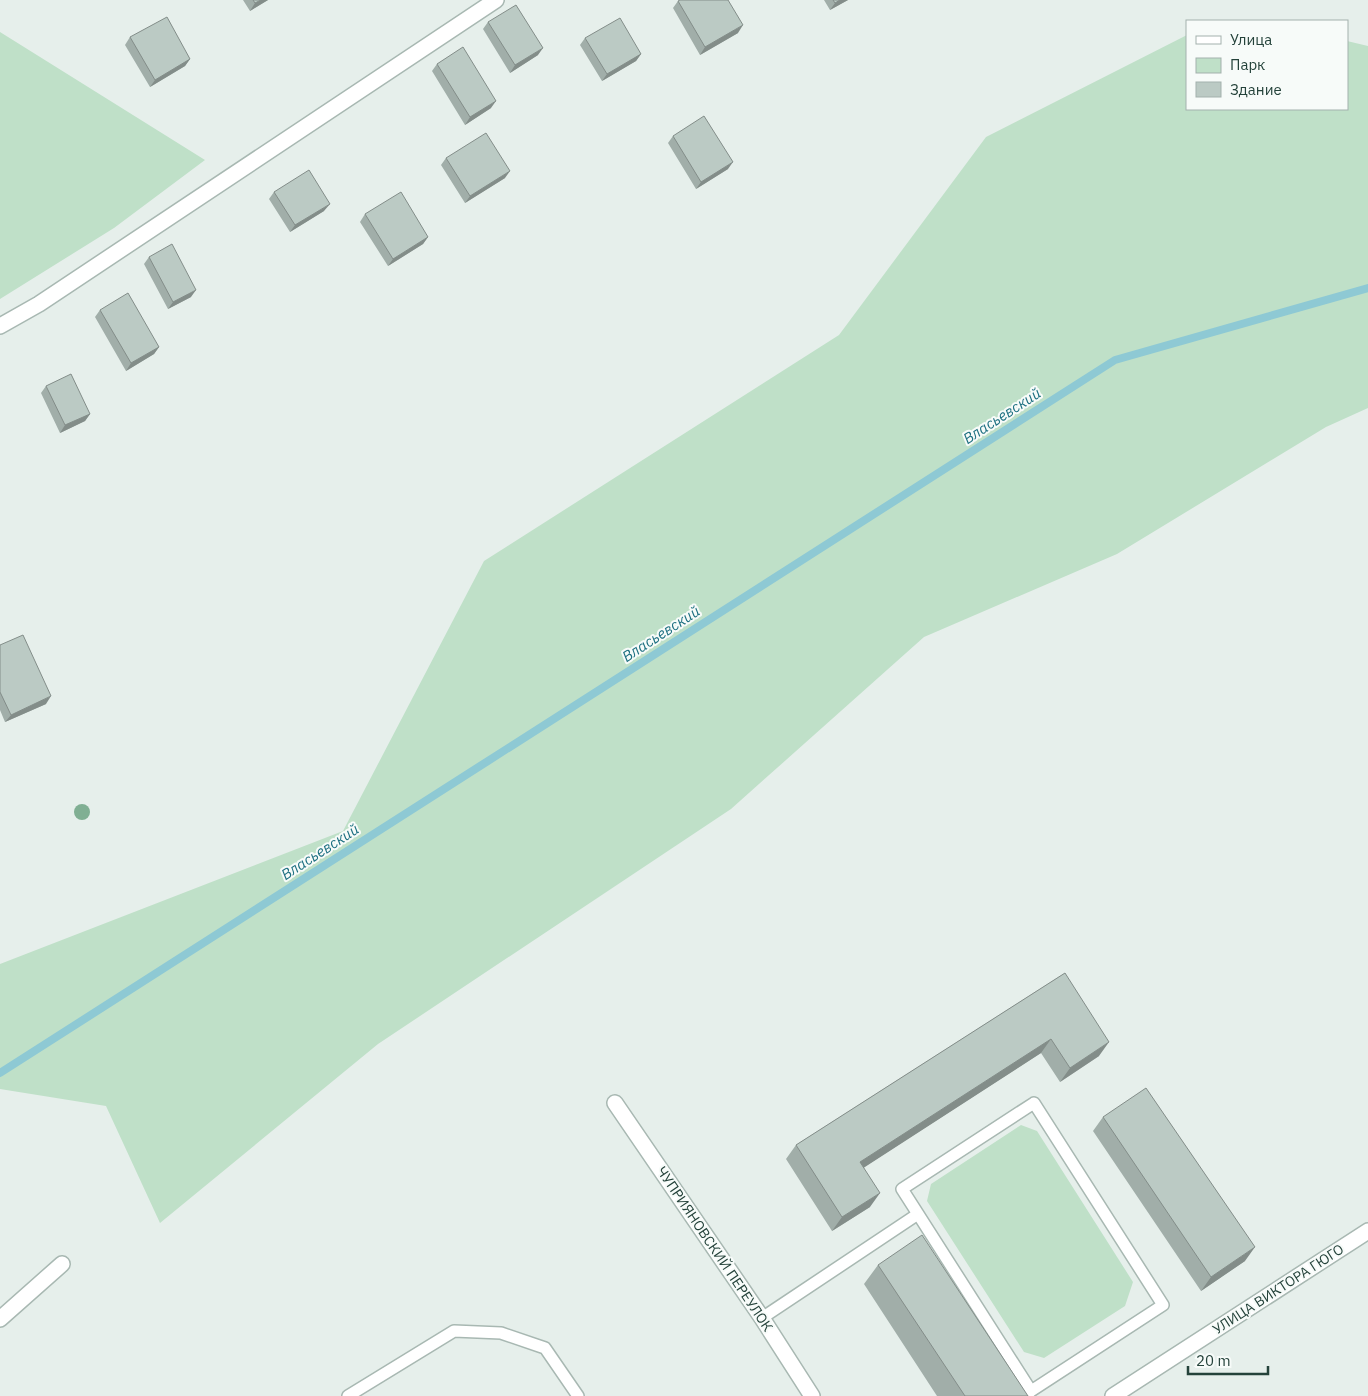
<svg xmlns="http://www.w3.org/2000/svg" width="1368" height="1396" font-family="'IBM Plex Sans',sans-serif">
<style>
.green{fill:#bfe0c8}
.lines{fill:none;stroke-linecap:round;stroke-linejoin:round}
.stream{stroke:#8ec9d4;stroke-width:8}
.service-casing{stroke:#a8b8b2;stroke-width:14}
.minor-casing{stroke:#a8b8b2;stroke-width:18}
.service{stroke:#fff;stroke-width:11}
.minor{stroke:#fff;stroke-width:15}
.tree{fill:#80af93}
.wall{fill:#a1aea9}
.shaded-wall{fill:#838d89}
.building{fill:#bbcac4;stroke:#838d89}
.labels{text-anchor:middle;stroke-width:4;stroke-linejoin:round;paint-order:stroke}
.street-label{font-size:14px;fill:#24423a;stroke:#f7fbf9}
.water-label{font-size:15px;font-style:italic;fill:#1c6f80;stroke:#f7fbf9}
</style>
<rect width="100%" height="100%" fill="#e6efeb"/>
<path class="green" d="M0,32L205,160L114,228L0,299Z
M1187,35V109H1347V41L1368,46V408L1326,427L1117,554L924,637L731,809L378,1044L160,1223L106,1106L0,1089V964L343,831L484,561L839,335L986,137Z
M1021,1125L1037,1131L1133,1282L1125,1306L1044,1358L1024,1352L927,1201L931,1184Z"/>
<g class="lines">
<path class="stream" d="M0,1073L1115,360L1368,288"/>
<g class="service-casing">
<path id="service" d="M762,1318L918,1214L1031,1391L1163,1305L1034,1103L902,1189L918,1214
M348,1396L454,1331L501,1333L545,1348L578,1396"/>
</g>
<g class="minor-casing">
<path id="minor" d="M0,326L39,304L496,0
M615,1103L762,1318L812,1396
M0,1319L62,1264
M1113,1396L1368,1231"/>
</g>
<use href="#service" class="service"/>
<use href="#minor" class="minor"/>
</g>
<circle class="tree" cx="82" cy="812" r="8"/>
<path class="wall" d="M243,0H268L250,11Z
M824,0H848L830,10Z
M678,1L738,33L700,55L673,8Z
M488,22L538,55L510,73L483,29Z
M130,37L190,59L185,66L150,87L125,45Z
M585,38L641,54L636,61L602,81L580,45Z
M437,64L491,108L465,125L432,71Z
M673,136L728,169L696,189L668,143Z
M446,158L505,178L465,203L441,165Z
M274,192L324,211L290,232L269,199Z
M365,214L428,237L423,244L388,266L360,222Z
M149,257L191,297L168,309L144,264Z
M100,310L159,347L154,354L126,371L95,317Z
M46,386L90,414L85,421L60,433L41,393Z
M0,645L46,704L5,722L0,710Z
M1065,973L1099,1056L1060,1082L1041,1053L864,1167L870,1207L832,1231L786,1159L796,1145Z
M1103,1117L1245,1261L1201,1291L1093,1131Z
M878,1265L1028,1396H937L864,1284Z"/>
<path class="shaded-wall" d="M261,0H268L250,11L255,3Z
M840,0H848L830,10L835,3Z
M743,25L738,33L700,55L705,47Z
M543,48L538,55L510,73L515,65Z
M641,54L636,61L602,81L607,74Z
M190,59L185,66L150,87L155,80Z
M496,101L491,108L465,125L470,117Z
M733,162L728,169L696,189L701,182Z
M510,171L505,178L465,203L470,196Z
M330,204L324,211L290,232L295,225Z
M428,237L423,244L388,266L393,259Z
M196,290L191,297L168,309L173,302Z
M159,347L154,354L126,371L131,363Z
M90,414L85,421L60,433L65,425Z
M51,696L46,704L5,722L11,715Z
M1051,1039L1041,1053L851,1176L860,1162Z
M1109,1042L1099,1056L1060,1082L1070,1068Z
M880,1193L870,1207L832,1231L842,1217Z
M1255,1247L1245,1261L1201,1291L1211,1277Z"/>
<path class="building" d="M253,0H261L255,3Z
M680,0H728L743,25L705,47L678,1Z
M833,0H840L835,3Z
M516,5L543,48L515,65L488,22Z
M167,17L190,59L155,80L130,37Z
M620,18L641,54L607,74L585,38Z
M463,47L496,101L470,117L437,64Z
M704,116L733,162L701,182L673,136Z
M486,133L510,171L470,196L446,158Z
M309,170L330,204L295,225L274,192Z
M401,192L428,237L393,259L365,214Z
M172,244L196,290L173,302L149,257Z
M128,293L159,347L131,363L100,310Z
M71,374L90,414L65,425L46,386Z
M23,635L51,696L11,715L0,692V645Z
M1065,973L1109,1042L1070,1068L1051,1039L860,1162L880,1193L842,1217L796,1145Z
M1146,1088L1255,1247L1211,1277L1103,1117Z
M922,1235L1028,1396H965L878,1265Z"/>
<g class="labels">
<g class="street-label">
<text transform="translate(715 1249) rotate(56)" y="5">ЧУПРИЯНОВСКИЙ ПЕРЕУЛОК</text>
<text transform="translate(1278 1289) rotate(-33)" y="5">УЛИЦА ВИКТОРА ГЮГО</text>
</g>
<g class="water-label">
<text transform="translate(1002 416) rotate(-33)" y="5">Власьевский</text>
<text transform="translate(661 634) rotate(-33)" y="5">Власьевский</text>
<text transform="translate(320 852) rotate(-33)" y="5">Власьевский</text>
</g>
</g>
<rect x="1186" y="20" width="162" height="90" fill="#f7fbf9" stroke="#a3b1ad"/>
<rect x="1196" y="36" width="25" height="8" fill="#ffffff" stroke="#a3b1ad"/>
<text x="1230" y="45" font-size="15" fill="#24423a">Улица</text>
<rect x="1196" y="58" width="25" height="15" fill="#bfe0c8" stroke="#a3b1ad"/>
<text x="1230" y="70" font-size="15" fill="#24423a">Парк</text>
<rect x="1196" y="82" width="25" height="15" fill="#bbcac4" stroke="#a3b1ad"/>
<text x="1230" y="95" font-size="15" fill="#24423a">Здание</text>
<path d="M1188 1366v8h80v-8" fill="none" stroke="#24423a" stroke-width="2.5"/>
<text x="1196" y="1366" font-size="15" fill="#24423a" stroke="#f7fbf9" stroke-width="4" paint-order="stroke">20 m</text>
</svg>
